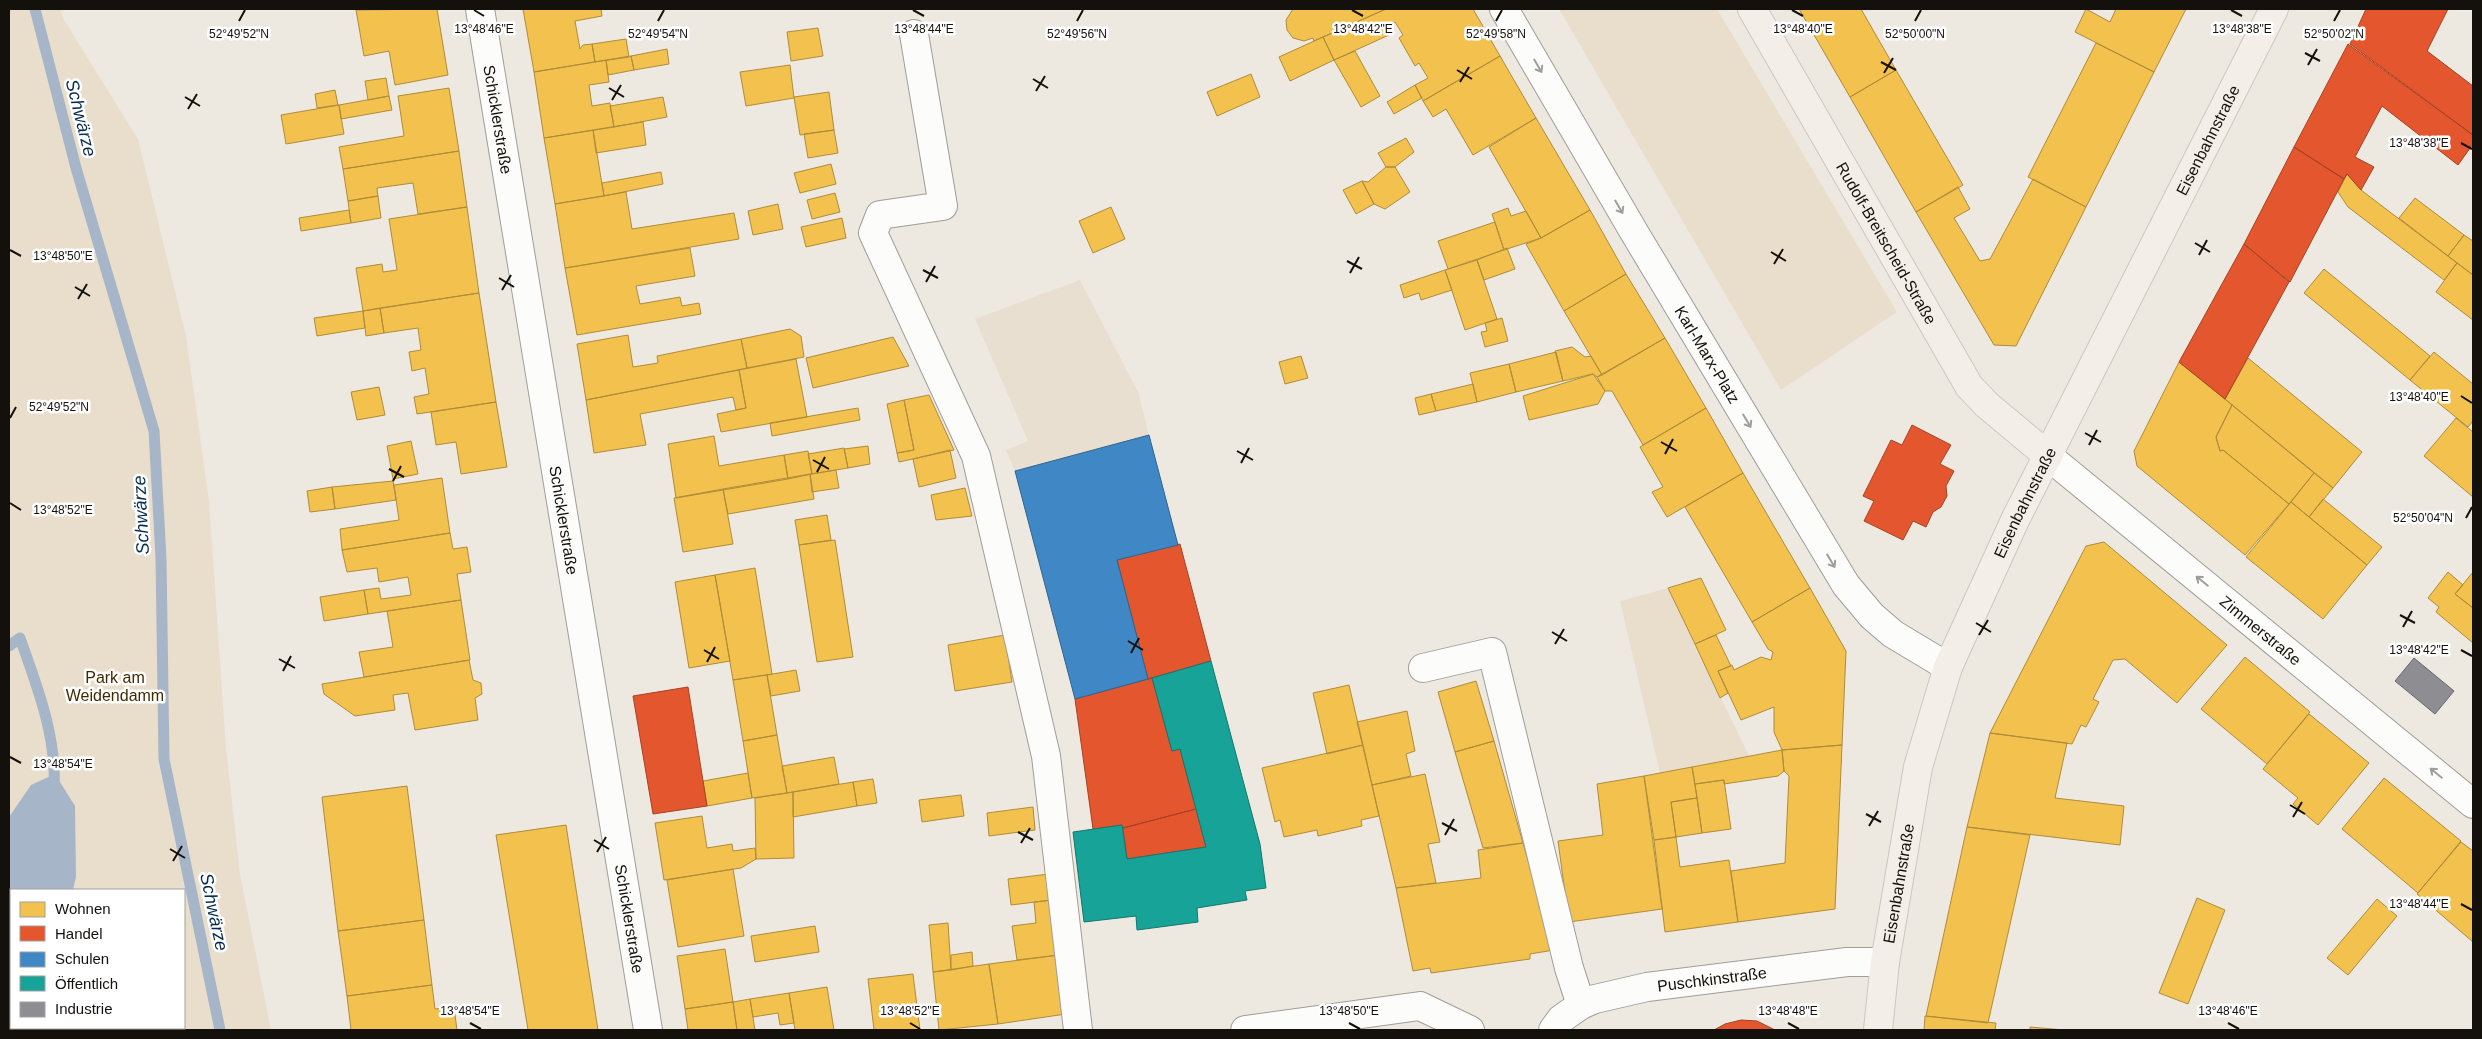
<svg xmlns="http://www.w3.org/2000/svg" width="2482" height="1039" font-family="Helvetica,sans-serif">
<style>
.built{fill:#e8dfd0}
.green{fill:#e9decb}
.water{fill:#a6b6c8}
.homes{fill:#f2c14e;stroke:#af8c3a}
.shops{fill:#e4572e;stroke:#a64224}
.schools{fill:#3f88c5;stroke:#32648e}
.public{fill:#17a398;stroke:#16776e}
.industry{fill:#8d8d92;stroke:#69686a}
.lines{fill:none;stroke-linecap:round;stroke-linejoin:round}
.stream{stroke:#a6b6c8;stroke-width:11}
.minor-casing{stroke:#a19d97;stroke-width:30}
.major-casing{stroke:#cac7c4;stroke-width:30}
.minor{stroke:#fcfcfa;stroke-width:28}
.major{stroke:#f3efe8;stroke-width:28}
.oneway{stroke:#9f9e9b}
.ticks{fill:none;stroke:#14110c;stroke-width:2}
.labels{text-anchor:middle;stroke-width:5;stroke-linejoin:round;paint-order:stroke}
.street-label{font-size:16px;fill:#14110c;stroke:#fff}
.park-label{font-size:16px;fill:#402b00;stroke:#fff}
.water-label{font-size:18px;font-style:italic;fill:#042b52;stroke:#fff}
.ticks-label{font-size:12px;text-anchor:middle;fill:#14110c;stroke:#fff;stroke-width:5;stroke-linejoin:round;paint-order:stroke}
</style>
<rect width="100%" height="100%" fill="#ede9e1"/>
<path class="built" d="M1080,280L1138,392L1149,435L1015,471L1006,450L1028,441L975,319Z"/>
<path class="green" d="M9,9H60L64,20L138,139L186,336L209,501L226,748L240,874L271,1030H17L16,1028H184V890H73L76,876L75,856L31,785L9,817Z
M1559,9H1717L1897,312L1781,390Z
M1668,588L1749,756L1660,773L1620,601Z"/>
<path class="water" d="M55,774L75,806L76,877L73,890H11V1028H16L17,1030H9V817L31,785Z"/>
<path class="homes" d="M437,9L448,75L395,85L389,51L364,56L356,10Z
M523,9H601L602,16L575,21L580,49L583,45L592,44L595,62L534,72Z
M1293,9H1386L1314,41L1313,38L1304,41L1293,38L1287,30L1286,20Z
M1386,9H1473L1500,56L1423,101L1415,85L1428,78L1419,63L1415,66L1399,38L1403,35L1395,22L1385,28L1389,35L1334,60L1323,37Z
M1799,9H1861L1896,70L1850,97Z
M2086,9L2110,22L2116,9H2186L2154,72L2075,32Z
M818,28L823,56L791,61L787,32Z
M1323,37L1334,60L1290,81L1279,57Z
M626,39L629,57L595,62L592,44Z
M2096,43L2154,72L2086,207L2028,177Z
M667,49L669,64L634,70L631,56Z
M1355,51L1380,96L1361,107L1334,60Z
M631,56L634,70L608,75L606,60Z
M1500,56L1536,118L1473,155L1446,109L1433,117L1423,101Z
M606,60L609,82L589,85L592,106L610,103L614,127L544,138L534,72Z
M790,65L794,98L746,106L740,72Z
M1896,70L1963,185L1916,212L1850,97Z
M1251,74L1260,97L1217,116L1207,92Z
M386,78L389,96L368,100L365,81Z
M1415,85L1422,98L1394,114L1387,102Z
M449,88L459,151L343,169L339,147L404,136L398,96Z
M335,90L338,105L317,108L315,94Z
M829,92L834,130L800,135L794,97Z
M389,96L392,110L341,119L339,105Z
M663,97L667,117L614,127L610,106Z
M339,105L344,134L286,144L281,115Z
M1536,118L1590,210L1541,238L1489,147Z
M643,122L646,145L596,153L593,130Z
M593,130L604,196L555,204L544,138Z
M834,130L838,153L808,158L804,134Z
M1406,138L1414,152L1395,167H1386L1378,153Z
M459,151L467,207L418,214L413,183L377,188L378,196L348,201L343,169Z
M831,164L836,184L800,193L794,173Z
M1386,167H1395L1410,192L1385,209L1374,204L1362,181L1368,182Z
M661,172L663,184L604,196L602,183Z
M2347,174L2361,190L2457,263L2444,280L2348,207L2338,192Z
M2033,179L2086,207L2016,346L1994,345L1916,212L1958,187L1970,209L1954,218L1980,261L1990,259Z
M1362,181L1374,204L1356,214L1343,190Z
M626,192L632,229L734,213L739,239L565,268L555,204Z
M835,193L840,212L812,219L807,200Z
M378,196L381,218L351,223L348,201Z
M2415,198L2464,235L2448,256L2399,218Z
M778,204L783,229L753,235L748,211Z
M467,207L479,293L363,311L356,268L382,264L383,272L397,270L389,219Z
M1111,207L1125,239L1093,253L1079,221Z
M1508,208L1511,216L1526,211L1541,238L1504,250L1492,214Z
M349,210L351,223L301,231L299,218Z
M1590,210L1626,274L1564,311L1526,244L1541,238Z
M842,218L846,238L806,247L801,227Z
M1495,222L1504,250L1448,269L1438,241Z
M2464,235L2473,241V275L2448,256Z
M690,248L695,276L636,286L640,304L680,297L682,306L699,303L701,314L577,335L565,268Z
M1507,248L1515,269L1484,280L1477,260Z
M1477,260L1497,319L1465,330L1445,270Z
M2457,263L2473,275V320L2436,292Z
M2324,269L2430,356L2410,380L2304,293Z
M1445,270L1452,290L1421,300L1419,293L1404,298L1400,285Z
M1626,274L1665,338L1602,375L1564,311Z
M479,293L496,402L417,414L414,397L429,394L425,368L412,371L409,352L421,350L418,328L384,333L380,308Z
M380,308L384,333L366,336L363,311Z
M363,311L365,328L317,336L314,318Z
M1502,318L1508,341L1485,347L1481,332L1487,331L1485,323Z
M790,329L801,336L804,357L747,368L741,339Z
M628,335L633,367L658,363L657,356L741,339L747,368L586,400L577,344Z
M893,337L909,366L813,388L806,358Z
M1665,338L1706,408L1643,445L1612,391H1605L1597,377Z
M1572,347L1585,357L1591,356L1602,375L1597,377L1593,374L1563,381L1555,351Z
M1556,352L1563,381L1516,392L1509,364Z
M2434,352L2473,384V421L2468,427L2410,380Z
M1301,356L1308,378L1285,384L1279,362Z
M2248,358L2362,452L2333,488L2225,399Z
M796,359L807,417L721,432L717,414L746,408L739,370Z
M2179,362L2232,405L2216,437L2220,451L2223,450L2289,504L2245,555L2137,466L2134,451Z
M1509,364L1516,392L1477,402L1470,373Z
M739,370L746,408L736,410L733,397L640,414L646,445L594,453L586,400Z
M1593,374L1605,391L1598,404L1529,420L1523,396Z
M1473,384L1477,402L1436,411L1431,394Z
M379,387L385,415L357,420L351,392Z
M1431,394L1436,411L1419,415L1415,398Z
M929,395L954,450L899,462L897,453L914,450L904,400Z
M904,400L914,450L897,453L887,404Z
M496,402L507,467L461,474L456,442L436,445L431,412Z
M2232,405L2314,473L2289,504L2223,450L2220,451L2216,437Z
M858,408L860,420L772,436L770,423Z
M1706,408L1743,473L1667,517L1652,492L1663,487L1640,447Z
M2456,418L2473,432V497L2424,456Z
M714,436L719,466L784,455L788,479L676,498L668,444Z
M411,441L418,474L393,479L387,446Z
M868,446L870,464L848,468L844,449Z
M844,448L848,468L812,474L808,454Z
M950,450L956,478L919,487L913,459Z
M808,451L812,474L788,479L784,455Z
M836,470L839,488L812,492L810,474Z
M1743,473L1810,588L1752,622L1685,507Z
M2314,473L2333,488L2309,517L2291,502Z
M810,474L814,499L728,514L723,489Z
M442,478L450,533L342,550L340,529L399,520L394,485Z
M393,481L396,500L335,509L332,487Z
M332,487L335,509L310,512L307,491Z
M965,488L972,516L936,520L931,495Z
M723,489L733,544L683,552L674,498Z
M2323,499L2382,547L2367,565L2309,517Z
M2291,502L2367,565L2323,619L2246,557Z
M827,515L831,540L799,545L795,520Z
M450,533L453,549L467,547L471,572L457,574L461,600L368,614L364,590L379,588L381,599L411,595L408,577L379,582L377,568L347,572L342,550Z
M835,540L853,657L817,662L799,545Z
M2104,542L2227,645L2177,703L2125,659L2113,660L2093,699L2099,702L2086,727L2081,725L2072,744L1990,733L2086,546Z
M755,568L772,674L733,680L715,575Z
M2448,572L2463,585L2455,594L2473,608V643L2436,612L2439,607L2428,598Z
M2473,572V608L2455,594Z
M715,575L730,661L689,668L675,582Z
M1701,578L1726,630L1695,644L1668,588Z
M1810,588L1846,651L1842,745L1782,750L1774,732V707L1741,720L1718,671L1732,665L1734,670L1761,657L1771,660L1773,652L1768,649L1752,622Z
M364,590L368,614L324,621L320,597Z
M461,600L470,660L364,677L359,652L393,647L387,611Z
M1005,635L1012,682L955,691L948,645Z
M1716,635L1731,666L1718,671L1728,693L1720,698L1695,644Z
M2245,657L2310,712L2267,764L2201,709Z
M469,660L473,680L481,683L482,694L475,698L478,720L415,730L408,693L393,695L395,710L355,716L324,694L322,684Z
M796,670L800,691L771,696L767,675Z
M767,675L777,735L743,741L733,680Z
M1476,681L1494,741L1455,752L1438,692Z
M1349,685L1363,745L1327,754L1313,693Z
M1407,711L1415,751L1406,754L1411,776L1372,785L1357,722Z
M2309,714L2369,763L2318,825L2293,804L2298,798L2263,769Z
M1990,733L2067,743L2055,798L2124,806L2120,845L1967,827Z
M777,735L787,793L752,798L743,741Z
M1494,741L1523,843L1483,848L1455,752Z
M1363,745L1379,816L1361,820L1362,826L1318,836L1317,830L1284,837L1280,820L1275,822L1262,768Z
M1842,745L1835,909L1738,922L1731,871L1785,863L1789,776L1784,771L1782,750Z
M1782,750L1784,771L1778,776L1724,784V780L1695,784L1692,767Z
M834,757L839,784L787,793L782,766Z
M1692,767L1697,798L1671,802L1676,837L1654,840L1644,776Z
M748,773L752,798L707,806L703,781Z
M1425,774L1440,842L1428,844L1436,883L1396,888L1372,785Z
M1644,776L1662,909L1569,922L1558,841L1603,835L1597,784Z
M2384,778L2461,841L2418,893L2342,829Z
M873,779L877,803L857,806L853,782Z
M1724,780L1731,829L1702,833L1695,784Z
M853,782L857,806L793,817V792Z
M407,786L424,920L338,931L322,797Z
M793,792L794,858L756,859L755,798Z
M961,795L964,816L922,822L919,800Z
M1697,798L1702,833L1676,837L1671,802Z
M1033,807L1035,830L989,836L987,813Z
M702,816L707,848L732,844L733,851L755,848L756,859L741,868L664,880L655,823Z
M566,825L598,1030H528L496,835Z
M1967,827L2030,835L1988,1023L1926,1016Z
M1676,837L1680,867L1729,860L1738,922L1665,932L1654,840Z
M2461,842L2473,851V942L2417,894Z
M1523,843L1554,950L1530,954V959L1431,973L1430,968L1413,971L1396,888L1481,878L1478,850Z
M733,869L744,936L678,947L667,880Z
M1049,874L1052,900L1011,905L1008,879Z
M2197,898L2225,910L2188,1004L2159,993Z
M2377,899L2397,916L2348,975L2327,958Z
M1052,900L1059,955L1017,960L1012,926L1036,923L1034,902Z
M424,920L432,985L347,996L338,931Z
M948,923L951,970L933,972L929,925Z
M815,926L819,952L755,962L751,936Z
M725,949L733,1002L685,1009L677,956Z
M972,952L973,966L951,970V955Z
M1059,955L1066,1014L998,1024L989,964Z
M989,964L998,1024L939,1030L933,972Z
M913,974L920,1030H874L868,979Z
M432,985L435,1009L454,1007L457,1030H351L347,996Z
M827,987L834,1030H795L789,993Z
M789,993L794,1023L780,1025L778,1013L753,1017L750,999Z
M750,999L755,1030H737L733,1002Z
M733,1002L737,1030H688L685,1009Z
M1925,1016L1996,1023L1995,1030H1924Z
M2030,1027L2064,1030H2030Z"/>
<path class="shops" d="M2366,9H2448L2427,51L2473,86V135L2350,44Z
M2348,44L2473,135V144L2458,165L2382,106L2355,157L2374,167L2361,190L2347,174L2344,179L2294,147Z
M2294,147L2344,179L2290,282L2244,244Z
M2244,244L2289,282L2225,399L2179,362Z
M1912,425L1951,445L1940,464L1954,471L1946,486L1947,496L1941,507L1933,512L1926,527L1913,521L1903,540L1864,521L1874,501L1863,496L1891,440L1902,445Z
M1180,544L1211,661L1148,679L1117,560Z
M1152,678L1172,751L1180,749L1196,809L1123,828L1122,825L1093,829L1075,699Z
M688,687L707,806L653,814L633,696Z
M1196,809L1206,847L1127,859L1123,828Z
M1741,1020L1757,1021L1775,1030H1714L1725,1024Z"/>
<path class="schools" d="M1149,435L1178,545L1117,560L1148,679L1075,699L1015,471Z"/>
<path class="public" d="M1211,661L1260,844L1266,888L1245,891L1247,900L1197,908L1198,922L1137,930L1136,916L1084,922L1073,832L1122,825L1127,859L1206,847L1180,749L1172,751L1152,678Z"/>
<path class="industry" d="M2414,658L2454,691L2435,714L2395,681Z"/>
<g class="lines">
<path class="stream" d="M35,9L76,168L154,431L161,558L164,759L220,1030
M9,646L20,638C37,686 57,737 54,789"/>
<g class="minor-casing">
<g id="minor">
<path id="s1" d="M480,9L648,1030"/>
<path id="s2" d="M1504,9L1634,232L1846,585L1872,616L1893,634L1948,667"/>
<path d="M914,34L943,206L880,215L873,233L976,456L1046,756L1078,1030"/>
<path id="s3" d="M2048,456L2473,804"/>
<path d="M1423,668L1492,652L1569,968L1581,1005"/>
<path d="M1245,1030L1420,1006L1470,1030"/>
<path id="s4" d="M1553,1030L1561,1019L1581,1005L1595,999L1647,987L1847,962H1885"/>
</g>
</g>
<g class="major-casing">
<g id="major">
<path id="s5" d="M1752,9L1969,386L1987,405L2048,456"/>
<path id="s6" d="M1878,1030L1885,962L1918,767L1948,667L2015,520L2274,9"/>
</g>
</g>
<use href="#minor" class="minor"/>
<use href="#major" class="major"/>
</g>
<defs><path id="oneway-shaft" d="M-6 0H5M1.5-3L5.5 0L1.5 3" fill="none" stroke-width="1.6" stroke-linecap="round" stroke-linejoin="round" transform="scale(1.25)"/></defs>
<g class="oneway">
<use href="#oneway-shaft" transform="translate(1538 66) rotate(60)"/>
<use href="#oneway-shaft" transform="translate(1619 207) rotate(60)"/>
<use href="#oneway-shaft" transform="translate(1747 421) rotate(59)"/>
<use href="#oneway-shaft" transform="translate(1831 561) rotate(59)"/>
<use href="#oneway-shaft" transform="translate(2202 581) rotate(-141)"/>
<use href="#oneway-shaft" transform="translate(2436 773) rotate(-141)"/>
</g>
<path class="ticks" d="M474,10L484,16M913,10L924,16M1352,10L1363,16M1792,10L1803,16M2231,10L2242,16M239,21L245,10M658,21L664,10M1077,21L1083,10M1496,21L1502,10M1915,21L1921,10M2334,21L2340,10M2305,53L2320,61M1881,62L1896,70M2308,65L2317,49M1457,70L1472,79M1884,73L1893,58M1033,79L1048,88M1460,82L1469,67M609,88L624,97M1036,91L1045,76M185,97L200,106M612,100L621,85M188,109L197,94M2461,143L2472,149M2195,243L2210,252M10,250L21,256M1771,252L1786,261M2199,255L2207,240M1347,261L1362,269M1774,264L1783,249M923,270L938,278M1350,273L1359,257M499,278L514,287M926,282L935,266M75,287L90,296M502,290L511,275M78,299L87,284M2461,396L2472,403M10,418L16,407M2085,433L2101,442M1661,442L1677,451M2089,445L2097,430M1237,451L1253,460M1665,454L1673,439M813,460L829,469M1241,463L1249,448M389,469L404,477M817,472L825,457M393,481L401,466M10,503L21,510M2466,518L2472,507M2400,615L2415,623M1976,623L1991,632M2403,627L2412,611M1552,632L1567,641M1979,635L1988,620M1128,641L1143,650M1555,644L1564,629M704,650L719,659M2461,650L2472,656M1131,653L1139,638M279,659L295,668M707,662L715,647M283,671L291,656M10,757L21,763M2290,805L2305,814M1866,814L1881,822M2293,817L2302,802M1442,823L1457,831M1869,826L1878,811M1018,832L1033,840M1445,835L1454,819M594,840L609,849M1021,843L1030,828M170,849L185,858M597,852L606,837M173,861L182,846M2461,904L2472,910M470,1023L481,1029M910,1023L920,1029M1349,1023L1360,1029M1788,1023L1799,1029M2228,1023L2239,1029"/>
<g class="labels">
<g class="street-label">
<text dy="6" stroke="none"><textPath href="#s1" startOffset="112">Schicklerstraße</textPath></text>
<text dy="6" stroke="none"><textPath href="#s6" startOffset="958">Eisenbahnstraße</textPath></text>
<text dy="6" stroke="none"><textPath href="#s5" startOffset="270">Rudolf-Breitscheid-Straße</textPath></text>
<text dy="6" stroke="none"><textPath href="#s2" startOffset="401">Karl-Marx-Platz</textPath></text>
<text dy="6" stroke="none"><textPath href="#s6" startOffset="552">Eisenbahnstraße</textPath></text>
<text dy="6" stroke="none"><textPath href="#s1" startOffset="518">Schicklerstraße</textPath></text>
<text dy="6" stroke="none"><textPath href="#s3" startOffset="275">Zimmerstraße</textPath></text>
<text dy="6" stroke="none"><textPath href="#s6" startOffset="148">Eisenbahnstraße</textPath></text>
<text dy="6" stroke="none"><textPath href="#s1" startOffset="922">Schicklerstraße</textPath></text>
<text dy="6" stroke="none"><textPath href="#s4" startOffset="172">Puschkinstraße</textPath></text>
</g>
<g class="park-label">
<text x="115" y="683">Park am<tspan x="115" dy="18">Weidendamm</tspan></text>
</g>
<g class="water-label">
<text transform="translate(81 118) rotate(76)" y="6">Schwärze</text>
<text transform="translate(141 515) rotate(-93)" y="6">Schwärze</text>
<text transform="translate(214 912) rotate(78)" y="6">Schwärze</text>
</g>
</g>
<g class="ticks-label">
<text x="1803" y="33">13°48'40"E</text>
<text x="484" y="33">13°48'46"E</text>
<text x="924" y="33">13°48'44"E</text>
<text x="1363" y="33">13°48'42"E</text>
<text x="2242" y="33">13°48'38"E</text>
<text x="239" y="38">52°49'52"N</text>
<text x="658" y="38">52°49'54"N</text>
<text x="1077" y="38">52°49'56"N</text>
<text x="1496" y="38">52°49'58"N</text>
<text x="1915" y="38">52°50'00"N</text>
<text x="2334" y="38">52°50'02"N</text>
<text x="2419" y="147">13°48'38"E</text>
<text x="63" y="260">13°48'50"E</text>
<text x="2419" y="401">13°48'40"E</text>
<text x="59" y="411">52°49'52"N</text>
<text x="63" y="514">13°48'52"E</text>
<text x="2423" y="522">52°50'04"N</text>
<text x="2419" y="654">13°48'42"E</text>
<text x="63" y="768">13°48'54"E</text>
<text x="2419" y="908">13°48'44"E</text>
<text x="470" y="1015">13°48'54"E</text>
<text x="910" y="1015">13°48'52"E</text>
<text x="1349" y="1015">13°48'50"E</text>
<text x="1788" y="1015">13°48'48"E</text>
<text x="2228" y="1015">13°48'46"E</text>
</g>
<rect width="2482" height="1039" fill="none" stroke="#14110c" stroke-width="20"/>
<rect x="10" y="889" width="175" height="140" fill="#ffffff" stroke="#a1a09e"/>
<rect x="20" y="902" width="25" height="15" fill="#f2c14e" stroke="#a1a09e"/>
<text x="55" y="914" font-size="15" fill="#14110c">Wohnen</text>
<rect x="20" y="926" width="25" height="15" fill="#e4572e" stroke="#a1a09e"/>
<text x="55" y="939" font-size="15" fill="#14110c">Handel</text>
<rect x="20" y="952" width="25" height="15" fill="#3f88c5" stroke="#a1a09e"/>
<text x="55" y="964" font-size="15" fill="#14110c">Schulen</text>
<rect x="20" y="976" width="25" height="15" fill="#17a398" stroke="#a1a09e"/>
<text x="55" y="989" font-size="15" fill="#14110c">Öffentlich</text>
<rect x="20" y="1002" width="25" height="15" fill="#8d8d92" stroke="#a1a09e"/>
<text x="55" y="1014" font-size="15" fill="#14110c">Industrie</text>
</svg>
